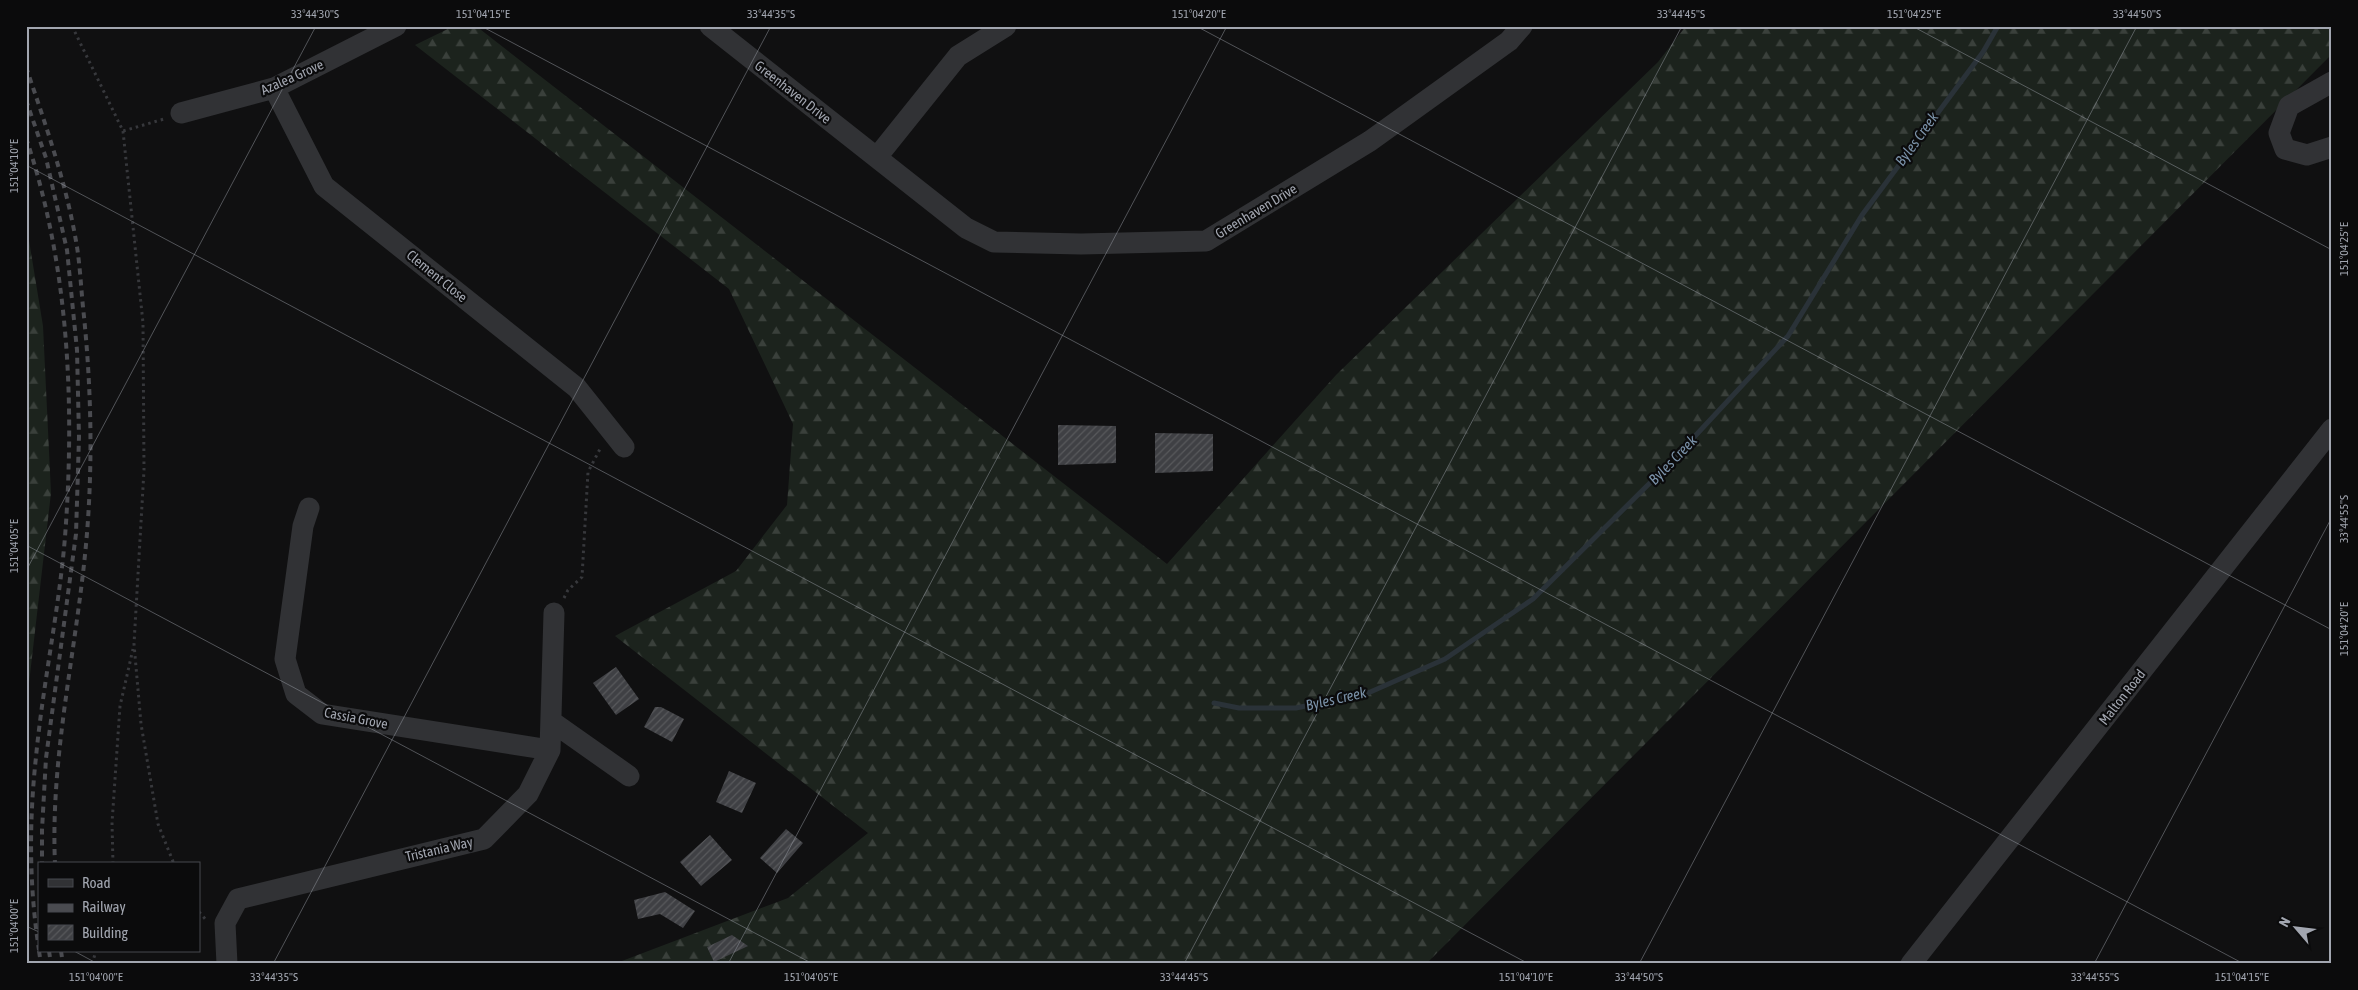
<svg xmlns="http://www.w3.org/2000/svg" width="2358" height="990" font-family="'Asap Condensed',sans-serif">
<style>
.forest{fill:url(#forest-firs)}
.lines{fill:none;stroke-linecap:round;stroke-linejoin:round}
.stream{stroke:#2a3238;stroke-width:5}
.building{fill:url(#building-hatch)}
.path{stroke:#37383c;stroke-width:3;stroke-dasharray:2.5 4;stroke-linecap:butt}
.minor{stroke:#313235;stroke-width:21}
.rail{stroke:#4a4b50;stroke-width:4;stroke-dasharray:6 5;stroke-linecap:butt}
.ticks{fill:none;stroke:#a2a6b0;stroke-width:1;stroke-opacity:0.45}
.labels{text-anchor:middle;stroke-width:4.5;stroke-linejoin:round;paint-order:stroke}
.street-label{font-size:14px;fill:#a2a6b0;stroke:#0b0b0c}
.water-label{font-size:15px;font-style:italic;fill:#7b92a9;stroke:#0b0b0c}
.neatline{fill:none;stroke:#a2a6b0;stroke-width:2}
.ticks-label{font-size:12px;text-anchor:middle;fill:#a2a6b0}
</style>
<defs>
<pattern id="forest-firs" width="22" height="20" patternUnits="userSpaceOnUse" patternTransform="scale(1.25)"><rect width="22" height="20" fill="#1c231d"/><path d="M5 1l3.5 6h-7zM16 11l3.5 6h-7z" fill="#3a403b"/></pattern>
<pattern id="building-hatch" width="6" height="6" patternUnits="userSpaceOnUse" patternTransform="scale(1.25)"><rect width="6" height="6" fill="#3f4044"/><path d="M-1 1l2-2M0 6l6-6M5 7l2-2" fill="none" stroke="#58595c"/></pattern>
</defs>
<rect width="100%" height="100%" fill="#101011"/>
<path class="forest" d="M454,26H476L1167,564L1336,375L1658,62L1686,26H2332V54L1426,964H614L788,898L868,833L615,636L736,571L787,505L793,424L729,289L415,45Z
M26,222L43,326L51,493L26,709Z"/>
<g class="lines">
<path class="stream" d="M1214,703L1239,708H1296L1368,693L1445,659L1533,599L1670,463L1788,336L1862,215L1983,52L1998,26"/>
</g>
<path class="building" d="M1058,425L1116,426V463L1058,465Z
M1155,433L1213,434V471L1155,473Z
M616,667L639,699L616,715L593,683Z
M655,707H661L684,719L672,742L644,727Z
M729,771L756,783L742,813L716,802Z
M786,829L803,843L777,873L760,858Z
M710,835L732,860L701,886L680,862Z
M665,892L695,911L683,928L660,914L638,919L634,900Z
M732,935L748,946L714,962L707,947Z"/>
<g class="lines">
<path class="path" d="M72,26L123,131L164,119
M123,131L143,323L144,470L134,644L141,724L158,824L174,864
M564,598L568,590L582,577L588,472L601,447
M113,864L112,823L120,706L133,649
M199,912L207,921
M92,964L96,951"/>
<path class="minor" d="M710,26L966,228L994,242L1081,244L1206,241L1370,141L1509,41L1522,26
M2332,82L2289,106L2279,133L2285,149L2307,155L2332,147
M274,88L324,186L577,388L624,447
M181,113L274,88L396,26
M877,157L958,56L1006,26
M309,508L303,526L285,659L296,694L322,714L550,750
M551,721L629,776
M227,964L225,923L238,899L484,839L528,794L550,750L554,613
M1911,964L2332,429"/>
<path class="rail" d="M26,67C46,126 67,185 77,247C80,266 81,287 83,307C91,382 93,458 87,533C78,644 50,753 55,864
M26,100L46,158L67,250L77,350L79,437L76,534L46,758L42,830V864
M26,138C69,265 75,404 65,537C59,610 43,683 36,757C29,821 29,886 39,950
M39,951L41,964
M49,951L51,964
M61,951L63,964"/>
</g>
<path class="ticks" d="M481,26L2244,964M1196,26L2332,630M1912,26L2332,250M26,165L1529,964M26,545L813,964M26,571L316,26M26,926L39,932M74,951L98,964M273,964L771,26M728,964L1227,26M1184,964L1682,26M1639,964L2137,26M2094,964L2332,517"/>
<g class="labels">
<g class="street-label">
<text transform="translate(292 77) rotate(-24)" y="5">Azalea Grove</text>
<text transform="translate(793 92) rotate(38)" y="5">Greenhaven Drive</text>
<text transform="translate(1256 211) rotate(-31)" y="5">Greenhaven Drive</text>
<text transform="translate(437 276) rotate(39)" y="5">Clement Close</text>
<text transform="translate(2122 697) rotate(-52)" y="5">Malton Road</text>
<text transform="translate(356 718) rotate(11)" y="5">Cassia Grove</text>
<text transform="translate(439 849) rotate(-13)" y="5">Tristania Way</text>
</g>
<g class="water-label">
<text transform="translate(1917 139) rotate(-54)" y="5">Byles Creek</text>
<text transform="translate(1673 460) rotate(-46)" y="5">Byles Creek</text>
<text transform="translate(1336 699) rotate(-13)" y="5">Byles Creek</text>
</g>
</g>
<rect width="2358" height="990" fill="none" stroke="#0b0b0c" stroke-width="55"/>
<rect x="38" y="862" width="162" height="90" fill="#0b0b0c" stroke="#47494e"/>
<rect x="48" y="879" width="25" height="8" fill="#313235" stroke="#47494e"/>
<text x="82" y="888" font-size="15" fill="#a2a6b0">Road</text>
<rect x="48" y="904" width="25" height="8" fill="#4a4b50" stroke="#47494e"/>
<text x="82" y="912" font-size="15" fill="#a2a6b0">Railway</text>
<rect x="48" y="925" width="25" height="15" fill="url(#building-hatch)" stroke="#47494e"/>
<text x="82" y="938" font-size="15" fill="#a2a6b0">Building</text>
<g transform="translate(2296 928) rotate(298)" stroke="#0b0b0c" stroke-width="4" paint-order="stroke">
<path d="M0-4L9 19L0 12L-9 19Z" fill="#a2a6b0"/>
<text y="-8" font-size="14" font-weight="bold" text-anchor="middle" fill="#a2a6b0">N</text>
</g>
<rect x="28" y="28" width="2302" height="934" class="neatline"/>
<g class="ticks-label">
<text x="315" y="18">33°44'30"S</text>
<text x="483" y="18">151°04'15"E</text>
<text x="771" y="18">33°44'35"S</text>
<text x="1199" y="18">151°04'20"E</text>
<text x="1681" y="18">33°44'45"S</text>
<text x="1914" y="18">151°04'25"E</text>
<text x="2137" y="18">33°44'50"S</text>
<text transform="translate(14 166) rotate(-90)" y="4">151°04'10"E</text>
<text transform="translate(2344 249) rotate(-90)" y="4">151°04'25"E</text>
<text transform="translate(2344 519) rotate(-90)" y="4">33°44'55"S</text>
<text transform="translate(14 546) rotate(-90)" y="4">151°04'05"E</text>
<text transform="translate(2344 629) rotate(-90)" y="4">151°04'20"E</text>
<text transform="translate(14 926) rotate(-90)" y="4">151°04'00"E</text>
<text x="96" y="981">151°04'00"E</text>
<text x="274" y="981">33°44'35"S</text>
<text x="811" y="981">151°04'05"E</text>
<text x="1184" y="981">33°44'45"S</text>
<text x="1526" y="981">151°04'10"E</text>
<text x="1639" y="981">33°44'50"S</text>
<text x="2095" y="981">33°44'55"S</text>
<text x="2242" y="981">151°04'15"E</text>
</g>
</svg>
